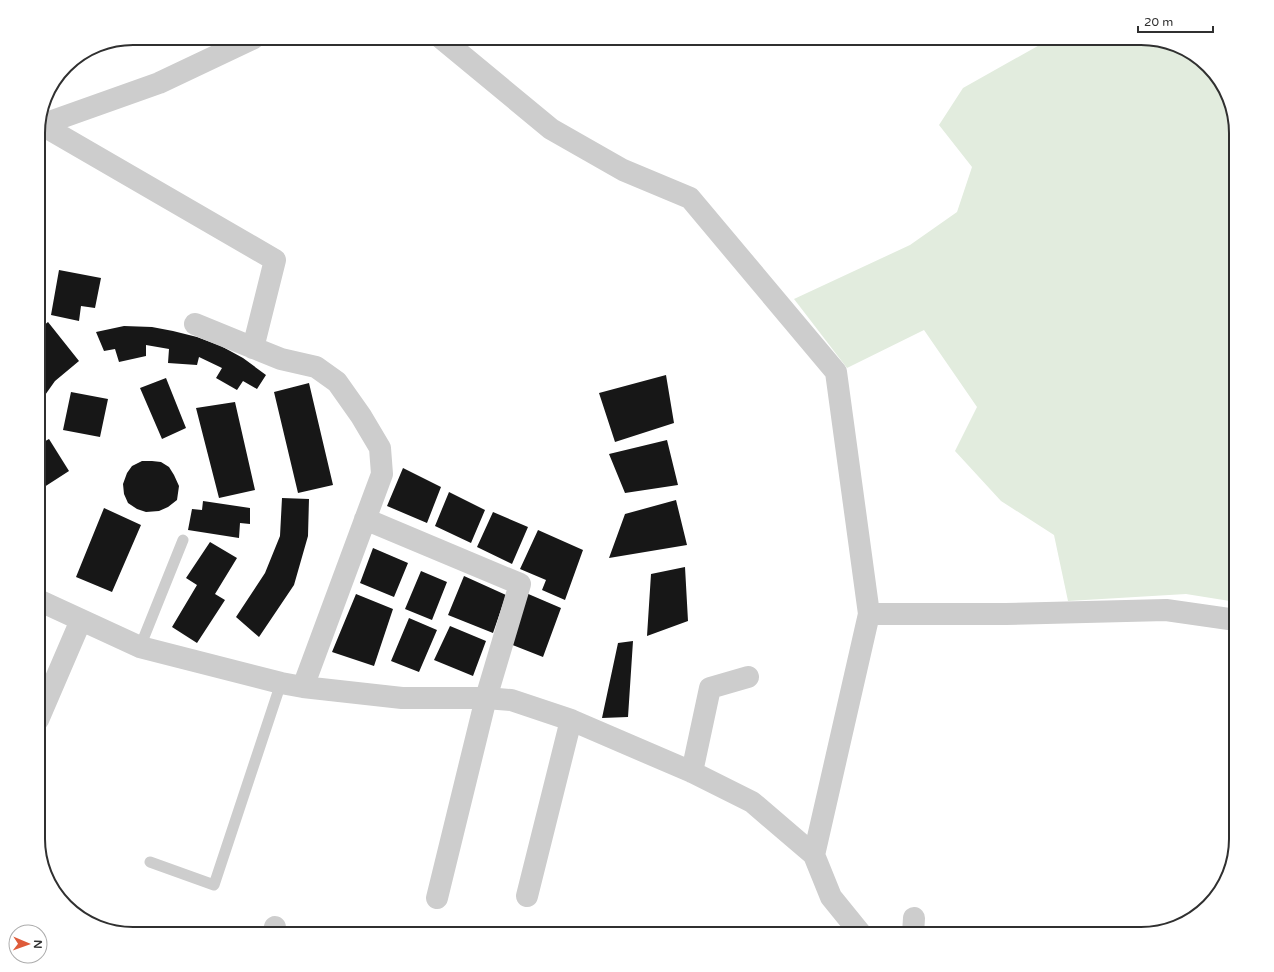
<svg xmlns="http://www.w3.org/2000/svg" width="1274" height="972" font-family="'Varela Round',sans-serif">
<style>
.green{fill:#e2ecde}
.building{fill:#171717}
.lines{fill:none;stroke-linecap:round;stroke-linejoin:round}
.service{stroke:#cdcdcd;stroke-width:11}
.minor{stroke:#cdcdcd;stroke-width:22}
.rim{fill:none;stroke:#303030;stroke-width:2}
</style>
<rect width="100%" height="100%" fill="#fff"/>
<path class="green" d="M1052,38H1141L1172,43L1199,58L1226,91L1236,133V602L1186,594L1068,601L1054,535L1001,501L955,451L977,407L924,330L847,368L794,299L910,245L957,212L972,167L939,125L963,88Z"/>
<path class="building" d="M59,270L101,278L95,308L81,306L79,321L51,315Z
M48,322L79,361L55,381L38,405V330Z
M124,326L152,327L173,331L197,337L221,346L243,358L266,375L257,389L243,381L237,390L216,378L222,368L199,357L197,365L168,363L169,349L146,345V356L119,362L115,349L104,351L96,332Z
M666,375L674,423L615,442L599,393Z
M166,378L186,428L162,439L140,388Z
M309,383L333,485L298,493L274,392Z
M71,392L108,399L100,437L63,430Z
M235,402L255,490L219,498L196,408Z
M49,439L69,471L38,491V445Z
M667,440L678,485L625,493L609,454Z
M142,461H152L161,462L169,467L174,475L179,486L177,500L168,507L159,511L146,512L137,509L128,503L124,494L123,484L127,473L132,466Z
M403,468L441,487L427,523L387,506Z
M449,492L485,510L471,543L435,526Z
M282,498L309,499L308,536L294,585L259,637L236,617L265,573L280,536Z
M676,500L687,545L609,558L625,514Z
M203,501L250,508V524L240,523L239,538L188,530L192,509L202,510Z
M104,508L141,525L112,592L76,577Z
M493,512L528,527L512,564L477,547Z
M538,530L583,550L565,600L542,590L546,580L520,569Z
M210,542L237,558L215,594L225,600L197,643L172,627L197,585L186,578Z
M373,548L408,563L394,597L360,583Z
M685,567L688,621L647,636L651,574Z
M421,571L447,582L432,620L405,609Z
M464,576L506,595L493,633L448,615Z
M526,593L561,608L543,657L510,644Z
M356,594L393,609L374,666L332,652Z
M409,618L437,630L419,672L391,661Z
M450,626L486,641L473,676L434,660Z
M633,641L628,717L602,718L618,643Z"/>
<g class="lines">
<path class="service" d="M140,647L183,540
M150,862L214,885L281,683"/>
<path class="minor" d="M441,38L551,129L623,170L690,198L836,372L869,614L814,855L831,897L861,934
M42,125L275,260L253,348
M38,126L159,83L254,38
M195,324L281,359L316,367L337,382L361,416L380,448L382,474L303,687
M365,519L520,584L486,698L437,898
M38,600L140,647L281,683L303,687L402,698H486L511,700L571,720L692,772L752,802L814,855
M869,614H1006L1166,610L1236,620
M38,720L81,620
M692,772L710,688L748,677
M527,896L571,720
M273,934L275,927
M913,934L914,918"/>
</g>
<path d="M0 0H1274V972H0ZM133 45H1141A88 88 0 0 1 1229 133V839A88 88 0 0 1 1141 927H133A88 88 0 0 1 45 839V133A88 88 0 0 1 133 45Z" fill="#fff" fill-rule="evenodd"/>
<path class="rim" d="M133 45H1141A88 88 0 0 1 1229 133V839A88 88 0 0 1 1141 927H133A88 88 0 0 1 45 839V133A88 88 0 0 1 133 45Z"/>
<g transform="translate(28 944) rotate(92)"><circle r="19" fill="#ffffff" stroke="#acacac"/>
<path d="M0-3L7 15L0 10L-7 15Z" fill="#de5b3a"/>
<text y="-6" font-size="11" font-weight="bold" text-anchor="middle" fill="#303030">N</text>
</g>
<path d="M1138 26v6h75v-6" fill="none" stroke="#303030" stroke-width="2"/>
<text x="1144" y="26" font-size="12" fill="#303030" stroke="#ffffff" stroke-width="3" paint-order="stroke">20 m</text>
</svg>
